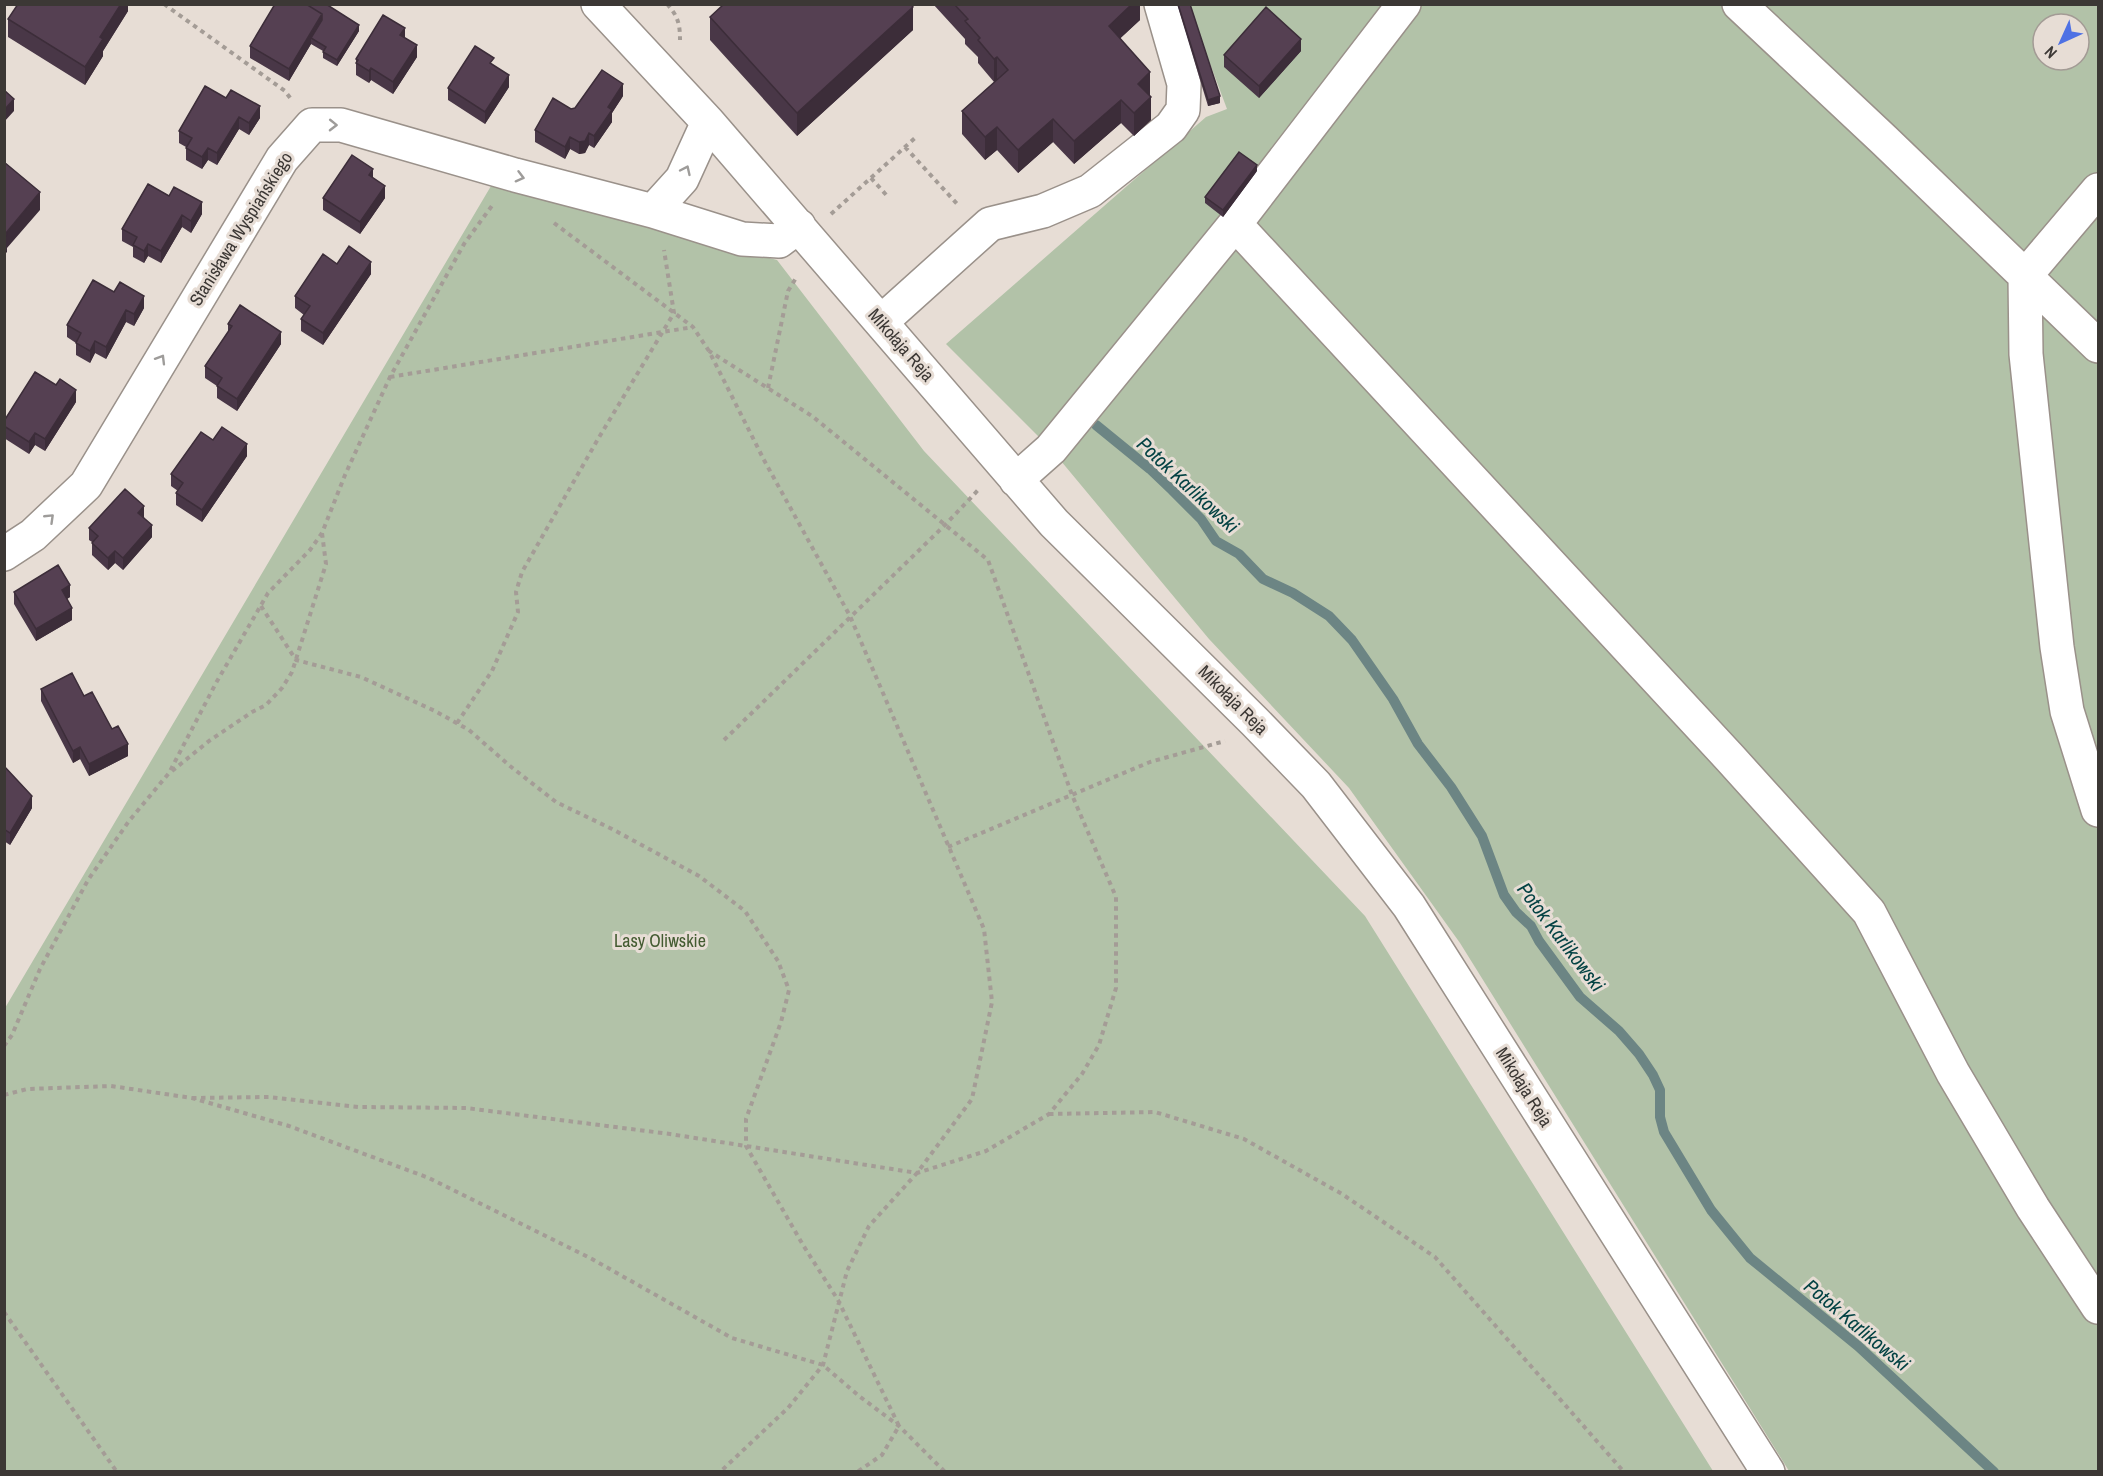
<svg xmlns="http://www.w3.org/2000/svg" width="2103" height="1476" font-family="'Archivo Narrow',sans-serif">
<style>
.green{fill:#b2c2a8;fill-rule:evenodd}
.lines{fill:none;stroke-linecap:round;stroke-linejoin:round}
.stream{stroke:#6c8584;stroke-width:10}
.minor-casing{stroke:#9a918a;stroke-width:36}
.path{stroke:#a49c96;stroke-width:4;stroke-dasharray:4.5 4.5;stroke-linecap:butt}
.minor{stroke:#fff;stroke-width:33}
.wall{fill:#493747}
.shaded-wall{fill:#3c2d39}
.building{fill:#554052;stroke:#3c2d39;stroke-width:1.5}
.oneway{stroke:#9e9c9a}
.labels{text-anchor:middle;stroke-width:6;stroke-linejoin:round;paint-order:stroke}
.street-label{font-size:18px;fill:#3c3835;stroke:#e7ddd5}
.park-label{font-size:18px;fill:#435b31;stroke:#e7ddd5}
.water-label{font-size:20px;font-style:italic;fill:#034243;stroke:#e7ddd5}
</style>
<rect width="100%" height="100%" fill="#e7ddd5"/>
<path class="green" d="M1188,5H2098V1471H1789L1460,943L1349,788L1209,639L1051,449L946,344L1206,117L1227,109ZM2043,24H2079V60H2043Z
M491,186L777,260L924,451L1365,916L1713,1471L5,1472V1008Z"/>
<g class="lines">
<path class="stream" d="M1096,425L1150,469L1172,490L1201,519L1216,541L1239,554L1263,579L1293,593L1329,616L1352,640L1393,699L1418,744L1451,787L1482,836L1504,895L1516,912L1531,926L1539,941L1580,997L1619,1031L1639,1054L1653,1075L1660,1090V1117L1664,1132L1711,1210L1750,1258L1858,1346L1994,1472"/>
<g class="minor-casing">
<path id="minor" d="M598,4L708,122L1054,523L1255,722L1316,785L1409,906L1768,1472
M1739,4L1884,140L2098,346
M2098,190L2025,276L2026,354L2057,647L2067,711L2098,810
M653,211L682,179L708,122
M1235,224L1730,758L1869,912L1953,1073L2033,1208L2098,1307
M881,322L990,224L1043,211L1090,191L1171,127L1183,110L1184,84L1161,4
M1016,480L1051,449L1235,224L1404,4
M4,554L33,535L86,485L282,159L312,125H341L515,175L653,211L742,239L779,241L799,226"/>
</g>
<path class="path" d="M164,4L285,91L291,99
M667,4C678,16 680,24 680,40
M905,147L959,206
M871,178L889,198
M831,214L915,138
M554,223L693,327L709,351L764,460L850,616L984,929L992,1002L972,1099L917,1173L869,1226L847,1271L823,1365L788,1408L720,1472
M390,377L693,327
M768,388L788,291L796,278
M261,606L296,660L361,677L435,711L469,730L510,766L556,802L612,829L699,876L745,911L778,961L789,990L781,1022L746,1119V1146L803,1245L838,1300L899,1426L882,1455L857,1472
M457,723L492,671L518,612L516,592L522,572L598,439L674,313L664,250
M724,740L946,524L980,488
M172,771L209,741L252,712L266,705L282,688L292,672L326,564L322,533
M948,847L1150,762L1225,741
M4,1046L12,1035L40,969L88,880L129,821L169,773L216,683L268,593L310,550L322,533L345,475L390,377L464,244L494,203
M4,1095L27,1089L111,1086L192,1098L289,1126L429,1178L592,1259L732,1338L823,1365L859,1396L899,1426L945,1472
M192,1098L269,1097L358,1107L466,1108L670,1134L917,1173L986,1151L1049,1114L1082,1074L1099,1045L1116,988V897L1072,795L988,560L812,416L709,351
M1049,1114L1155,1112L1244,1139L1342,1194L1435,1257L1624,1472
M4,1312L117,1472"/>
<use href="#minor" class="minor"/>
</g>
<path class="wall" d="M128,4V11L103,51V56L85,85L8,37V19Z
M933,4H1140V20L1120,38L1150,95L1151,120L1134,136L1121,123L1074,164L1053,142L1018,173L997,150L985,160L962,134V111L997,80L994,82L978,63V57L965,44V39Z
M1177,4H1190L1220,103L1208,106Z
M913,7V30L797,136L710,40V17Z
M359,31L337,66L323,58V51L311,44L289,81L250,58V46Z
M405,38L417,57L393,94L371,80L369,83L356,75V59Z
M1301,51L1259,98L1224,67V55Z
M494,65L509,87L485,124L448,100V88Z
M205,86L260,118L249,135L239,129L217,165L208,160L202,169L186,160V147L179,143V131Z
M623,96L612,113V122L594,148L589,145L585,153L579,154L570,149L565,159L535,142V130L571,109Z
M1257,171L1223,217L1205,203V197Z
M373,178L385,198L360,234L323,210V198Z
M148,184L202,214L191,233L182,227L161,263L148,256L144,263L133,257V247L122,241V229Z
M337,264L371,274L323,345L301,331V319L304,315L295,308V296Z
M114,292L144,308L134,326L126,322L106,359L95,353L90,363L76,355V343L67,337V325Z
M228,324L281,344L237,411L217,398V386L205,378V366L228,332Z
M76,402L45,451L35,445L29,454L4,438V421Z
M213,440L247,456L202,522L176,505V493L178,491L171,486V474Z
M144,517L152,537L123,570L115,563L108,570L92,555V542L89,540V528Z
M14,592L70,597L67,599L72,620L36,641L14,604Z
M41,689L84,696L112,729L128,756L89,776L80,759L73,763L41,701Z
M4,766L32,808L10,845L4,841Z"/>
<path class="shaded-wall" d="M121,4H128V11L103,51V56L85,85V67L100,37Z
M1129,4H1140V20L1109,49V26Z
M913,7V30L797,136V113Z
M322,14V26L311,38V44L289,81V69Z
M359,25V31L337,66V60Z
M405,28V40L400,35Z
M1301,39V51L1259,98V86Z
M417,45V57L393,94V82Z
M997,57V80L994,82V59Z
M371,68V80L369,83V71Z
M1150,72V95L1138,107V84Z
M509,75V87L485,124V112Z
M623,84V96L612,113V122L594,148V136L608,107Z
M1220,96V103L1208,106V100Z
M1151,97V120L1134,136V113Z
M14,99V111L4,122V110Z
M1121,100V123L1074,164V141Z
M260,106V118L249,135V123Z
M239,117V129L217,165V153Z
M1053,119V142L1018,173V150Z
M997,127V150L985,160V137Z
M589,133V145L585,153L579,154V142Z
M570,137V149L565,159V147Z
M208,148V160L202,169V157Z
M1257,165V171L1223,217V210Z
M373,169V181L369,175Z
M385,186V198L360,234V222Z
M40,192V210L7,248V252L4,255V238L6,233Z
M202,202V214L191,233V221Z
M182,215V227L161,263V251Z
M148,244V256L144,263V251Z
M371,262V274L323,345V333Z
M144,296V308L134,326V314Z
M126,310V322L106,359V347Z
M281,332V344L237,411V399Z
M95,341V353L90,363V351Z
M76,390V402L45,451V439Z
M35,433V445L29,454V442Z
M247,444V456L202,522V510Z
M144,506V518L138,513Z
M152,525V537L123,570V558Z
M115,551V563L108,570V558Z
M70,585V597L62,602V590Z
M72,608V620L36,641V629Z
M128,744V756L89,776V764Z
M80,747V759L73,763V751Z
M32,796V808L10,845V833Z"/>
<path class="building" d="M18,4H121L100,37L103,39L85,67L8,19Z
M275,4H306L322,14L289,69L250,46Z
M310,4H326L359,25L337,60L323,52L326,47L311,38L322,20V14L309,6Z
M724,4H911L913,7L797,113L710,17Z
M954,4H1132L1109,26L1150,72L1138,84L1151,97L1134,113L1121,100L1074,141L1053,119L1018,150L997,127L985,137L962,111L1008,70L997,57L994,59L978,40L980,38L965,21L968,19Z
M1178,4H1190L1220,96L1208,100Z
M1266,7L1301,39L1259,86L1224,55Z
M383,15L405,28L400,35L417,45L393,82L371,68L369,71L356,63L358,60L356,59Z
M475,46L494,58L490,63L509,75L485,112L448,88Z
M602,70L623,84L608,107L612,110L594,136L589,133L585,141L579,142L570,137L565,147L535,130L553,98L571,109L575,108Z
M205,86L226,98L231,90L260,106L249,123L239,117L217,153L208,148L202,157L186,148L192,138L179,131Z
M4,90L14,99L4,110Z
M1239,152L1257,165L1223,210L1205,197Z
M352,155L373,169L369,175L385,186L360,222L323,198Z
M4,162L40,192L6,233L7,234L4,238Z
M148,184L169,196L174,187L202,202L191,221L182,215L161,251L148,244L144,251L133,245L137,237L122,229Z
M349,246L371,262L323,333L301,319L310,306L295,296L323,254L337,264Z
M93,280L114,292L120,282L144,296L134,314L126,310L106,347L95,341L90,351L76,343L81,333L67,325Z
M240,305L281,332L237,399L217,386L222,378L205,366L232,326L228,324Z
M35,372L56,385L60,379L76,390L45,439L35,433L29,442L4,426V421Z
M222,427L247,444L202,510L176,493L183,483L171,474L201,432L213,440Z
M125,489L144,506L138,513L152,525L123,558L115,551L108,558L92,543L98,536L89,528Z
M58,565L70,585L62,590L72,608L36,629L14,592Z
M72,673L84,696L92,692L112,729L118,726L128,744L89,764L80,747L73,751L41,689Z
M4,766L32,796L10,833L4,829Z"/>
<defs><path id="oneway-chevron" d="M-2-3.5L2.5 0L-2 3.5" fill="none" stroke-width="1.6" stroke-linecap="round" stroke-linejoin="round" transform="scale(1.5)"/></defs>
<g class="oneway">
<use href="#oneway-chevron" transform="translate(333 125) rotate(1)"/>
<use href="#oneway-chevron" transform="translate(686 170) rotate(-65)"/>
<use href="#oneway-chevron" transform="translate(520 177) rotate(15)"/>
<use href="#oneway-chevron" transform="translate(161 359) rotate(-59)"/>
<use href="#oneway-chevron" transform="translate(50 518) rotate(-44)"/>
</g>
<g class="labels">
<g class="street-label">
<text transform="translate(241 229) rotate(-58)" y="6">Stanisława Wyspiańskiego</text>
<text transform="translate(901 345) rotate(49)" y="6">Mikołaja Reja</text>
<text transform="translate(1233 700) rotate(45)" y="6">Mikołaja Reja</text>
<text transform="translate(1524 1087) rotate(58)" y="6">Mikołaja Reja</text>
</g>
<g class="park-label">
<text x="660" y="947">Lasy Oliwskie</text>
</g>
<g class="water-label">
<text transform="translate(1188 485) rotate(43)" y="7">Potok Karlikowski</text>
<text transform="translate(1561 937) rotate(53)" y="7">Potok Karlikowski</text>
<text transform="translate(1857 1325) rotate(40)" y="7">Potok Karlikowski</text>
</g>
</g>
<rect width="2103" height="1476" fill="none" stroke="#3c3835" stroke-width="12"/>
<g transform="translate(2061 42) rotate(225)"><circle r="28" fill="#e7ddd5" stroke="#a39b95" stroke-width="1.5"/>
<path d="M0-4.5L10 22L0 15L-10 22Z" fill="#4e71e4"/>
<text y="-9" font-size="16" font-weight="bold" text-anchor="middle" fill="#3c3835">N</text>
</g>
</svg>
